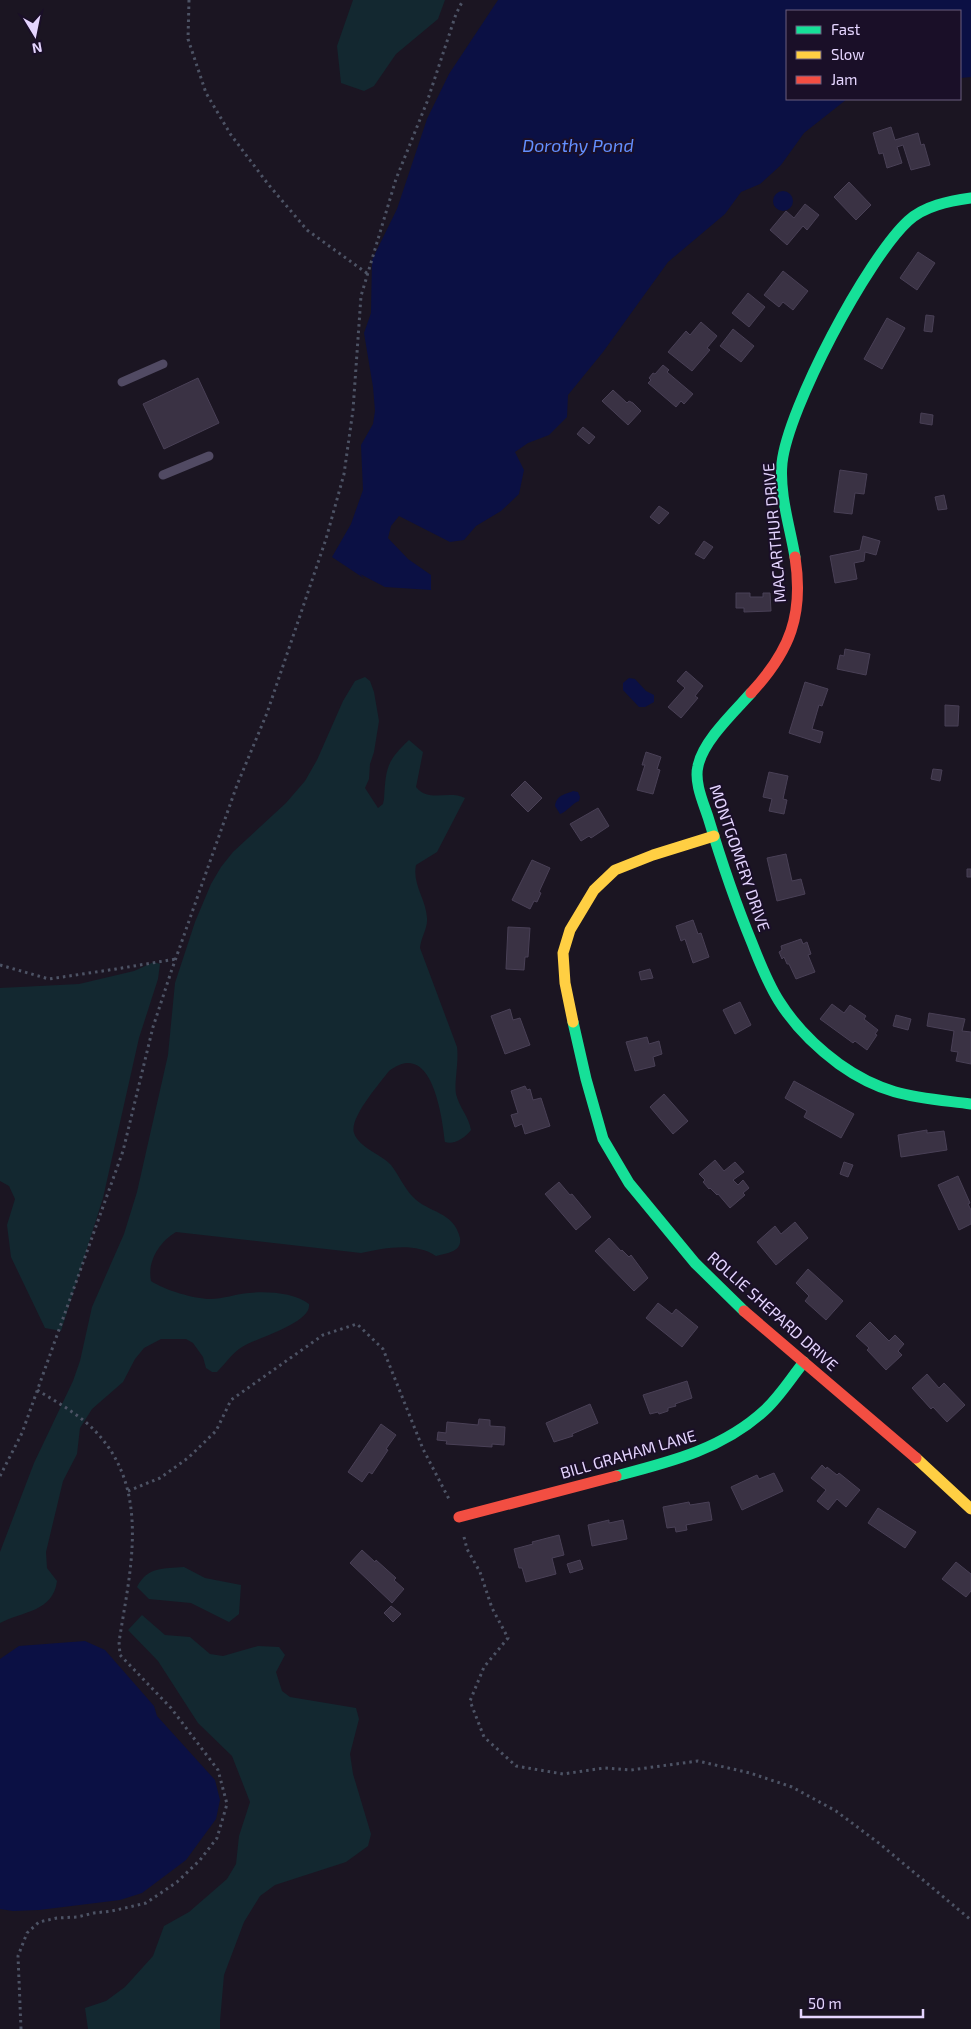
<svg xmlns="http://www.w3.org/2000/svg" width="971" height="2029" font-family="'Exo 2',sans-serif">
<style>
.green{fill:#132830}
.water{fill:#0b1044}
.building{fill:#3a3244;stroke:#494056}
.lines{fill:none;stroke-linecap:round;stroke-linejoin:round}
.path{stroke:#4d5365;stroke-width:3;stroke-dasharray:2.5 4;stroke-linecap:butt}
.lane{stroke:#514a63;stroke-width:9}
.fast{stroke:#16e098;stroke-width:11}
.slow{stroke:#ffcf43;stroke-width:11}
.jam{stroke:#f24e42;stroke-width:11}
.labels{text-anchor:middle;stroke-width:4;stroke-linejoin:round;paint-order:stroke}
.street-label{font-size:16px;fill:#e5d5ff;stroke:#1a0f28}
.water-label{font-size:18px;font-style:italic;fill:#638fff;stroke:#1a0f28}
</style>
<rect width="100%" height="100%" fill="#1b1522"/>
<path class="green" d="M353,0H445L438,19L396,54L374,86L364,91L341,83L337,46Z
M365,677L370,681L374,692L379,721L374,752L370,764L369,779L365,788L378,808L383,804L384,799C386,768 386,762 409,740L423,752L416,787C429,803 448,790 465,798L437,852L416,865C412,884 426,899 427,918C428,928 421,937 420,948L457,1047C459,1062 454,1083 456,1094C459,1107 469,1117 471,1130C465,1138 454,1145 445,1142C442,1116 432,1038 389,1071C380,1083 349,1118 354,1133C359,1148 381,1154 391,1165C399,1175 404,1188 413,1197C428,1213 454,1211 460,1238C462,1252 447,1253 436,1256C415,1242 385,1248 361,1253L176,1232C159,1242 147,1262 151,1281C164,1290 195,1299 210,1299C223,1299 236,1294 249,1293C267,1291 295,1293 309,1304C312,1323 256,1338 242,1347C233,1352 225,1364 217,1372H212L206,1368L203,1357L193,1343L186,1339H161L144,1348L135,1359L123,1382L92,1409L80,1428L77,1454L63,1481L46,1552L47,1568L57,1581C53,1612 23,1611 0,1623V1552L34,1463L73,1381L80,1361L92,1307L124,1234L137,1192L168,1055L175,983L195,922L211,884L221,867L233,852L286,803L305,781L317,760L343,701L355,681Z
M154,962L160,964L158,979L139,1038L103,1198L61,1331L45,1328L11,1257L7,1225L15,1199L9,1186L0,1181V988L79,984L134,971Z
M184,1567L205,1578L241,1585L239,1614L229,1622L191,1603L149,1599L137,1587C148,1566 163,1569 184,1567Z
M142,1615L165,1635L190,1637L210,1654L223,1656L258,1646L279,1647L285,1655L276,1672L282,1691L290,1697L356,1708L359,1719L350,1754L353,1774L371,1834L368,1846L346,1862L275,1885L260,1896L244,1922L224,1975L220,2021V2029H88L85,2008L106,2001L125,1987L153,1956L164,1926L189,1912L227,1879L236,1864L239,1836L250,1802L232,1756L198,1723L158,1661L128,1630Z"/>
<path class="water" d="M498,0H971V77L960,78V11H787V99H847L804,133L781,165L760,184L741,192L725,214L668,262L603,352L568,395L567,417L549,435L528,443L515,452L524,470L519,494L501,511L476,526L464,540L450,542L399,516L391,526L388,538L408,559L431,575V590L385,587L360,574L365,579L332,557L351,524L363,490L361,445L373,424L375,411L373,387L364,333L371,313L372,260L397,209L427,119L449,74Z
M773 201a10 10 0 1 1 20 0a10 10 0 1 1-20 0Z
M629,678L635,679L646,691L654,695V702L645,707H639L623,690V683Z
M573,791L578,792L580,797L579,801C571,804 567,812 560,814L555,806C557,794 565,795 573,791Z
M85,1641L105,1650L154,1706L157,1716L215,1780L220,1800L216,1819L186,1860L142,1893L120,1900L39,1910L13,1911L0,1909V1659L19,1646Z"/>
<path class="building" d="M891,127L895,140L918,133L921,145L924,144L930,165L911,170L903,145L897,147L902,163L887,168L883,153L879,154L873,133Z
M849,182L871,205L856,220L834,197Z
M805,204L819,215L807,230L803,226L787,245L770,230L786,211L794,218Z
M918,252L935,263L917,290L900,278Z
M783,271L808,291L793,310L783,302L779,307L764,295Z
M748,293L765,307L749,327L732,313Z
M926,315L934,316L932,332L924,331Z
M887,318L905,328L882,369L864,359Z
M701,322L717,336L707,348L710,350L692,371L668,352L686,331L690,335Z
M733,329L754,346L741,362L720,346Z
M663,365L669,370L667,372L693,394L684,404L681,401L676,407L648,383L651,380L649,378L653,373L655,374Z
M198,378L219,423L164,449L143,404Z
M613,390L627,403L629,401L633,403L641,411L628,425L602,401Z
M921,413L933,415L932,425L920,423Z
M583,427L595,437L589,444L577,434Z
M840,470L867,474L864,494L855,493L852,514L834,512Z
M944,495L947,509L938,510L935,497Z
M659,506L669,513L659,524L650,517Z
M863,536L880,541L876,555L865,552L864,561L854,563L857,579L835,583L830,556L860,550Z
M704,541L713,547L704,559L695,554Z
M736,593H750V597H763V593H770L771,611L744,612V608H736Z
M845,649L870,654L866,675L837,669L840,655L844,656Z
M686,671L703,686L695,696L698,698L681,718L668,707L685,688L677,681Z
M805,682L828,689L822,706L819,705L812,729L823,732L820,743L789,733Z
M945,705L959,706L958,726H945Z
M646,752L661,757L657,769L660,770L653,794L637,790L645,765H642Z
M933,769L942,770L940,781L931,779Z
M769,772L788,776L783,799L787,800L784,814L769,811L772,799L763,797Z
M525,781L542,798L528,812L511,795Z
M598,808L609,826L591,838L589,836L581,841L570,824Z
M786,854L792,881L801,879L805,894L777,901L767,858Z
M532,860L550,868L539,892L541,893L537,902L534,901L530,909L512,900Z
M967,869H971V877H967Z
M693,920L698,934L701,933L709,957L693,963L685,939L681,941L676,926Z
M508,927L530,928L528,957H525L524,970L506,969Z
M801,939L803,944L807,942L811,954L808,955L815,972L796,979L789,964H787L784,957L782,959L779,952L782,950L781,946Z
M650,969L653,978L641,980L639,972Z
M740,1002L751,1025L735,1034L723,1010Z
M832,1004L844,1013L850,1005L866,1016L864,1019L878,1030L875,1034L877,1035L867,1050L855,1041L853,1043L820,1019Z
M510,1009L513,1020L520,1018L530,1045L505,1054L491,1016Z
M929,1013L965,1019L962,1031L971,1032V1064L956,1061L958,1052L951,1051L954,1031L927,1026Z
M896,1015L911,1019L908,1030L893,1026Z
M647,1037L649,1044L659,1041L662,1054L653,1057L655,1066L635,1071L626,1042Z
M794,1081L854,1114L841,1138L804,1117L807,1111L785,1098Z
M525,1086L527,1090L530,1089L533,1100L541,1098L550,1126L525,1134L522,1124L515,1127L511,1115L518,1113L511,1091Z
M664,1094L688,1121L673,1134L650,1107Z
M927,1130V1133L944,1131L947,1150L901,1157L898,1135Z
M715,1160L724,1171L735,1162L744,1172L733,1180L738,1185L743,1180L749,1188L743,1193L745,1195L730,1208L718,1194L717,1195L710,1188L709,1189L703,1182L705,1180L699,1174Z
M844,1162L853,1165L848,1177L840,1174Z
M958,1176L970,1203L968,1204L971,1210V1224L959,1230L938,1185Z
M559,1182L570,1195L572,1194L591,1217L576,1230L545,1194Z
M795,1222L808,1238L776,1265L757,1242L775,1226L781,1234Z
M609,1238L621,1251L622,1250L629,1257L631,1255L648,1278L634,1291L595,1251Z
M808,1269L843,1301L826,1320L805,1301L809,1296L796,1283Z
M658,1303L672,1314L676,1309L698,1327L682,1347L646,1318Z
M870,1322L889,1341L895,1335L904,1344L898,1351L902,1355L886,1370L867,1350L869,1348L856,1336Z
M927,1374L939,1388L944,1383L965,1405L947,1422L933,1407L931,1409L912,1388Z
M687,1381L692,1398L675,1404L676,1406L668,1408V1411L659,1414L658,1412L650,1414L643,1395Z
M590,1404L598,1423L572,1434L573,1436L554,1442L546,1423Z
M479,1419L490,1420V1426L505,1427L504,1445L492,1444V1447L446,1444L447,1441L437,1440L438,1432L446,1433L447,1422L478,1425Z
M381,1424L396,1435L386,1449L388,1450L372,1474L369,1472L362,1482L348,1472Z
M822,1465L826,1469L827,1467L837,1475L839,1473L860,1490L846,1507L837,1499L828,1510L817,1501L826,1490L811,1478Z
M774,1473L783,1491L742,1510L731,1487L757,1475L759,1479Z
M689,1502L690,1505L709,1502L712,1520L686,1525L687,1530L676,1532L675,1527L667,1528L663,1507Z
M878,1508L916,1532L905,1548L868,1523Z
M609,1520V1523L623,1520L627,1539L592,1546L588,1525Z
M559,1535L564,1555L552,1558L556,1574L526,1582L522,1568H519L514,1549L533,1544L532,1542Z
M362,1550L375,1562L376,1560L396,1578L394,1580L404,1589L392,1603L350,1563Z
M580,1560L583,1569L570,1573L567,1564Z
M956,1562L971,1574V1591L966,1597L942,1579Z
M391,1606L401,1614L393,1622L384,1613Z"/>
<g class="lines">
<path class="path" d="M189,0L188,39L206,93L231,135L268,184L307,230L368,274
M0,965L49,979L116,969L176,959
M0,1476L22,1433L123,1151L153,1027L171,972L237,785L267,713L326,539L344,474L353,410L361,296L396,179L427,102L456,14L463,0
M128,1491L160,1478L188,1458L216,1431L231,1400L323,1335L357,1324L383,1349L423,1449L450,1501
M464,1537L467,1549L480,1572L492,1608L508,1638L484,1667L470,1701L484,1737L516,1766L563,1774L604,1768L631,1770L698,1761L750,1773L792,1787L836,1811L880,1844L971,1920
M21,2029L18,1956L27,1933L39,1922L57,1918L77,1917L94,1913L112,1911L146,1903L177,1882L200,1860L217,1838L227,1804L218,1770L171,1708L120,1655L119,1642C129,1576 150,1498 103,1440C86,1418 60,1404 37,1390"/>
<path class="lane" d="M122,382L163,364
M163,475L209,456"/>
<path class="fast" d="M795,557C790,527 779,494 782,463C788,408 867,259 908,221C924,206 949,201 971,198
M751,693C734,712 703,741 698,766C694,782 703,802 708,817C721,860 735,902 752,943C760,963 767,982 779,1001C794,1025 816,1047 839,1064C885,1097 918,1097 971,1104
M573,1022L586,1079L603,1139L629,1183L695,1263L744,1311
M616,1476C670,1462 723,1449 765,1410C780,1396 791,1378 804,1362"/>
<path class="slow" d="M573,1022L565,983L563,953L570,930L594,890L615,870L653,855L714,836
M916,1458L971,1509"/>
<path class="jam" d="M751,693C790,651 804,615 795,557
M744,1311L916,1458
M459,1517L616,1476"/>
</g>
<g class="labels">
<g class="street-label">
<text transform="translate(774 533) rotate(-95)" y="6">MACARTHUR DRIVE</text>
<text transform="translate(740 858) rotate(71)" y="6">MONTGOMERY DRIVE</text>
<text transform="translate(773 1311) rotate(42)" y="6">ROLLIE SHEPARD DRIVE</text>
<text transform="translate(628 1454) rotate(-16)" y="6">BILL GRAHAM LANE</text>
</g>
<g class="water-label">
<text x="578" y="152">Dorothy Pond</text>
</g>
</g>
<rect x="786" y="10" width="175" height="90" fill="#1a0f28" stroke="#6b5e7e"/>
<rect x="796" y="26" width="25" height="8" fill="#16e098" stroke="#6b5e7e"/>
<text x="831" y="35" font-size="15" fill="#e5d5ff">Fast</text>
<rect x="796" y="51" width="25" height="8" fill="#ffcf43" stroke="#6b5e7e"/>
<text x="831" y="60" font-size="15" fill="#e5d5ff">Slow</text>
<rect x="796" y="76" width="25" height="8" fill="#f24e42" stroke="#6b5e7e"/>
<text x="831" y="85" font-size="15" fill="#e5d5ff">Jam</text>
<g transform="translate(35 35) rotate(170)" stroke="#1a0f28" stroke-width="4" paint-order="stroke">
<path d="M0-4L9 19L0 12L-9 19Z" fill="#e5d5ff"/>
<text y="-8" font-size="14" font-weight="bold" text-anchor="middle" fill="#e5d5ff">N</text>
</g>
<path d="M801 2009v8h122v-8" fill="none" stroke="#e5d5ff" stroke-width="2.5"/>
<text x="808" y="2009" font-size="15" fill="#e5d5ff" stroke="#1a0f28" stroke-width="4" paint-order="stroke">50 m</text>
</svg>
